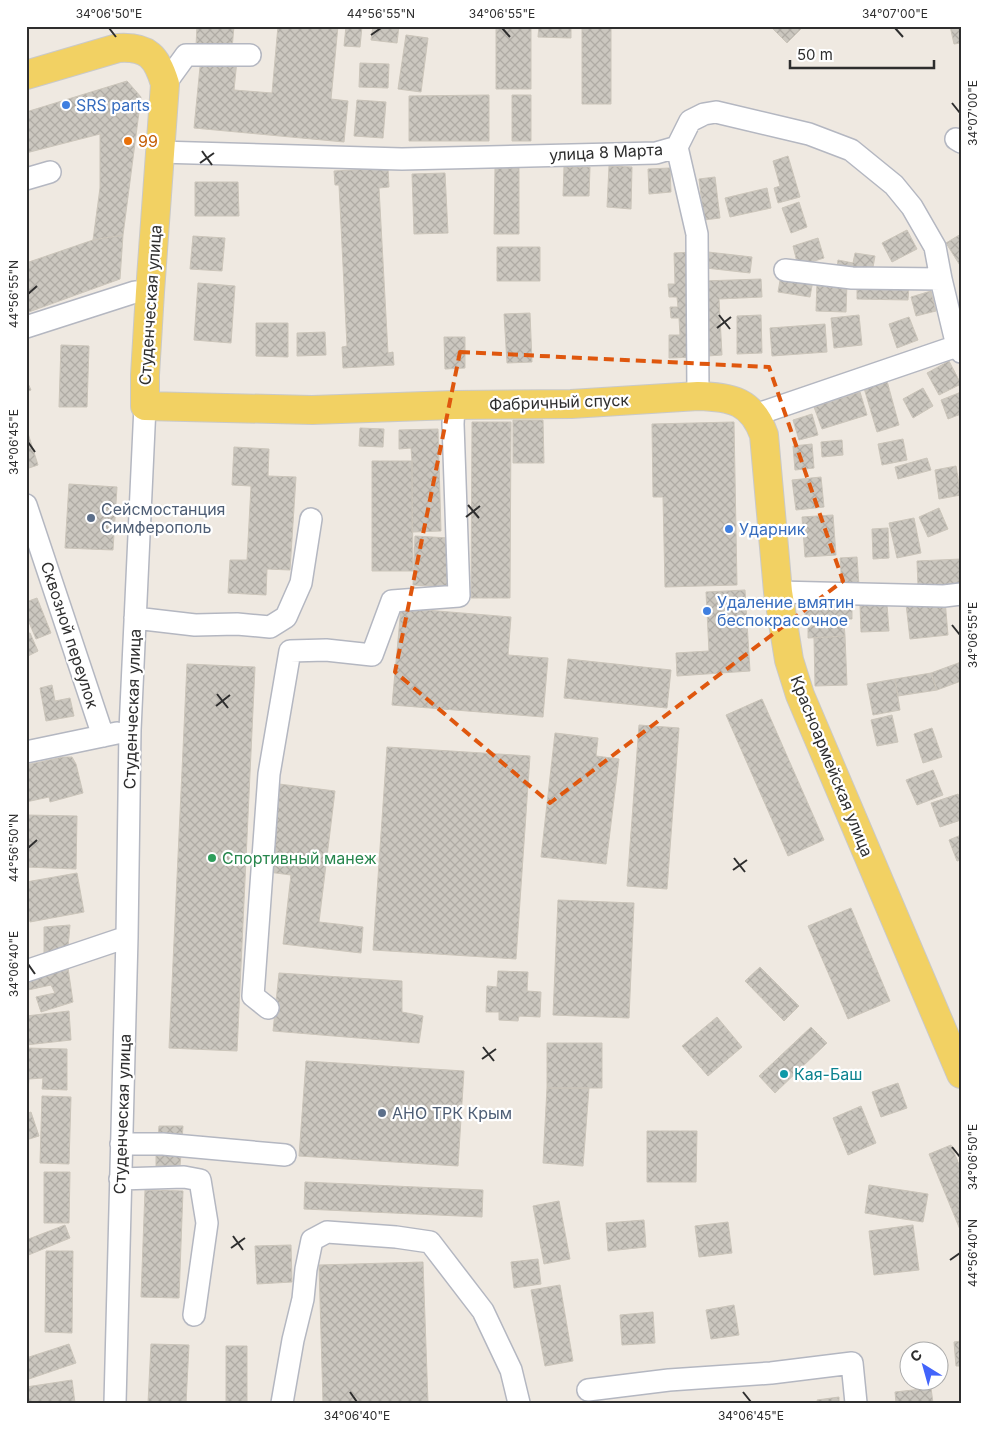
<svg xmlns="http://www.w3.org/2000/svg" width="987" height="1429" font-family="Inter,sans-serif">
<style>
.building{fill:url(#building-cross-hatch);stroke:#cbc5ba}
.lines{fill:none;stroke-linecap:round;stroke-linejoin:round}
.minor-casing{stroke:#b4b7c1;stroke-width:24}
.major-casing{stroke:#c9c9c9;stroke-width:30}
.minor{stroke:#fff;stroke-width:21}
.major{stroke:#f2d163;stroke-width:28}
.marked{fill:none;stroke:#df570e;stroke-width:4;stroke-dasharray:10 6;stroke-linejoin:round}
.ticks{fill:none;stroke:#2e2e2e;stroke-width:2}
.shop-dot{fill:#3f7fe0;stroke:#fff;stroke-width:2}
.food-dot{fill:#e8710a;stroke:#fff;stroke-width:2}
.service-dot{fill:#5c6f8a;stroke:#fff;stroke-width:2}
.leisure-dot{fill:#2e9e5b;stroke:#fff;stroke-width:2}
.culture-dot{fill:#0f9aa8;stroke:#fff;stroke-width:2}
.labels{text-anchor:middle;stroke-width:4.5;stroke-linejoin:round;paint-order:stroke}
.shop-label{font-size:16px;fill:#366cbe;stroke:#fff;text-anchor:start}
.food-label{font-size:16px;fill:#c56008;stroke:#fff;text-anchor:start}
.street-label{font-size:16px;fill:#2e2e2e;stroke:#fff}
.service-label{font-size:16px;fill:#4e5e75;stroke:#fff;text-anchor:start}
.leisure-label{font-size:16px;fill:#27864d;stroke:#fff;text-anchor:start}
.culture-label{font-size:16px;fill:#0d838f;stroke:#fff;text-anchor:start}
.neatline{fill:none;stroke:#2e2e2e;stroke-width:2}
.ticks-label{font-size:12px;text-anchor:middle;fill:#2e2e2e}
</style>
<defs>
<pattern id="building-cross-hatch" width="8" height="8" patternUnits="userSpaceOnUse" patternTransform="scale(1.25)"><rect width="8" height="8" fill="#cbc7bf"/><path d="M0 0l8 8M0 8l8-8" fill="none" stroke="#afaba4"/></pattern>
</defs>
<rect width="100%" height="100%" fill="#efe9e1"/>
<path class="building" d="M197,26H234L232,49L196,46Z
M278,26H338L331,99L348,101L344,142L194,128L201,57L237,60L234,90L272,93Z
M346,26H362L360,47L344,46Z
M373,26H399L397,43L371,40Z
M496,26H531V89H496Z
M539,26H571V38L538,37Z
M582,26H611V104H582Z
M770,26H804L787,43Z
M950,26H961V43L954,44Z
M406,35L428,38L421,92L398,89Z
M360,63L389,64L388,88L359,87Z
M127,81L141,97L123,235L93,240L100,188V134L26,153V112Z
M489,95V141H409V96Z
M512,95H531V141H512Z
M357,100L386,102L383,138L354,136Z
M788,156L800,197L778,203L774,188L780,186L773,161Z
M609,166L632,167L631,209L607,207Z
M564,167H590L589,196H563Z
M388,168L389,187L379,188L388,353L393,352L394,365L343,368L342,347L347,346L339,185H335L334,171Z
M495,168H519V234H494Z
M670,168L671,192L649,194L648,169Z
M445,173L448,233L414,234L412,174Z
M715,177L720,218L704,220L699,179Z
M195,182H238L239,216H195Z
M767,188L771,208L730,217L725,198Z
M799,202L807,227L791,233L782,208Z
M907,230L917,249L892,262L882,243Z
M961,234V267L946,243Z
M123,235L120,279L26,313V263L93,240Z
M193,236L225,238L222,271L190,269Z
M818,238L824,258L798,266L793,246Z
M497,247H540V281H497Z
M694,252L697,357L669,358V335H680L679,318H671L670,307H678L677,297H669L668,284H675L674,253Z
M708,252L752,257L750,273L706,268Z
M855,253L875,256L872,273L837,268L838,260L853,263Z
M781,275L813,280L810,297L778,292Z
M761,279L762,297L719,299L722,355L707,356L703,281Z
M817,282L847,283L846,312L816,311Z
M198,283L235,286L231,343L194,340Z
M857,284L909,285L908,300L857,299Z
M931,291L936,311L916,316L911,297Z
M530,313L532,362L507,363L504,314Z
M761,315L762,353L737,354V316Z
M859,315L862,345L834,348L831,318Z
M909,317L918,340L897,348L889,324Z
M256,323H288V357L256,356Z
M825,324L827,352L772,356L770,328Z
M325,332L326,355L297,356V333Z
M444,337H465V368L445,369Z
M61,345L89,346L87,407H59Z
M949,361L961,384L939,395L927,373Z
M26,379L31,390L26,392Z
M887,381L899,425L877,432L864,388Z
M923,388L933,406L913,418L903,399Z
M860,392L867,415L822,429L814,407Z
M961,392V414L948,419L941,400Z
M812,414L818,435L799,440L793,420Z
M513,420H543L544,463H513Z
M472,422H511L510,598H471Z
M734,422L737,585L665,587L663,497H653L652,424Z
M26,427L38,465L26,469Z
M360,428L384,429L383,447L359,446Z
M438,429L441,531L412,532V461L411,448L399,449V430Z
M903,439L907,460L882,465L878,444Z
M842,440L843,455L822,457L821,442Z
M812,444L814,468L795,470L793,446Z
M234,447L269,449L268,476L296,477L290,570L267,569L266,595L228,593L230,560H247L251,486L232,485Z
M927,458L931,470L898,479L895,467Z
M372,461H412L413,571H372Z
M956,466L961,495L939,499L935,470Z
M821,477L824,507L796,510L792,480Z
M69,484L117,487L113,550L65,548Z
M939,508L948,529L928,537L919,517Z
M833,515L836,555L805,557L802,517Z
M914,518L921,553L897,558L889,523Z
M888,528L889,558L873,559L872,529Z
M415,536L449,538L447,587L413,585Z
M857,557L859,586L842,587L840,558Z
M961,559V585L918,587L917,561Z
M745,590L750,671L677,676L676,653L709,651L706,592Z
M37,598L51,633L36,639L26,615V602Z
M945,600L948,635L910,639L906,604Z
M805,601H852V619H805Z
M887,604L889,631L861,632L860,605Z
M401,608L511,617L508,655L548,658L543,717L392,705Z
M844,623L845,636L808,638V624Z
M30,633L38,651L26,657V634Z
M845,636L847,685L815,686L814,638Z
M568,659L671,670L667,708L564,698Z
M961,662V681L937,690L931,673Z
M187,664L255,667L237,1051L169,1048Z
M931,673L937,690L898,696L895,679Z
M895,679L900,710L873,715L867,684Z
M52,685L55,701L70,698L74,716L46,721L40,688Z
M762,699L824,840L788,856L726,715Z
M892,715L898,742L877,746L871,720Z
M639,725L679,728L667,889L627,886Z
M932,728L942,757L923,763L914,734Z
M555,733L598,738L596,756L619,759L606,864L541,857Z
M387,747L530,756L516,959L373,950Z
M63,757H72L76,764L83,793L50,802L49,797L26,802V765Z
M933,770L943,795L917,805L906,780Z
M279,784L335,791L319,922L363,927L361,953L283,944L291,875L268,872Z
M958,794L961,802V820L940,827L931,803Z
M26,815L77,816L76,869L26,867Z
M961,835V860L957,861L949,840Z
M77,873L84,912L30,922L26,901V882Z
M558,900L634,903L629,1018L553,1015Z
M851,908L890,1001L848,1019L808,926Z
M70,925L68,947L44,955V927Z
M760,967L799,1006L784,1021L745,981Z
M68,968L73,1002L41,1012L36,997L55,993L51,985L28,990L27,974Z
M498,971L528,972L527,991L541,992L540,1017L519,1016L518,1021L499,1020V1012H486L487,986L497,987Z
M279,973L402,981V1012L423,1016L419,1043L273,1031Z
M69,1011L71,1040L26,1045V1016Z
M717,1017L742,1047L708,1076L682,1046Z
M811,1027L827,1043L775,1093L759,1076Z
M547,1043H602V1088H547Z
M26,1048L67,1049V1090L42,1089L43,1078L29,1079L28,1089H26Z
M306,1061L464,1071L458,1166L299,1156Z
M898,1083L907,1108L881,1117L872,1092Z
M547,1088H589L583,1166L543,1163Z
M42,1096L71,1097L69,1164L40,1163Z
M861,1106L876,1143L848,1155L833,1118Z
M31,1112L39,1136L26,1140V1114Z
M159,1126H183L182,1140L158,1139Z
M647,1131H697L696,1182H647Z
M951,1145L961,1169V1232L929,1154Z
M156,1154H181L180,1166H156Z
M44,1172H70L69,1223H44Z
M305,1182L483,1190L482,1217L304,1209Z
M869,1185L928,1194L923,1222L865,1213Z
M145,1190L183,1191L179,1298L141,1297Z
M559,1201L570,1259L544,1264L533,1206Z
M644,1220L646,1247L608,1251L606,1223Z
M728,1222L732,1253L699,1257L695,1226Z
M65,1225L70,1238L26,1256V1240Z
M913,1225L919,1270L874,1275L869,1231Z
M291,1245L292,1282L257,1284L255,1246Z
M46,1251H73L72,1333L45,1332Z
M538,1259L541,1284L514,1288L511,1262Z
M423,1262L428,1403H323L319,1265Z
M560,1285L573,1361L545,1366L531,1290Z
M734,1305L739,1335L711,1339L706,1310Z
M653,1312L655,1343L622,1345L620,1315Z
M961,1341V1366H956L954,1342Z
M69,1344L76,1363L26,1380V1358Z
M151,1344L189,1345L186,1403H148Z
M226,1346H247V1403H226Z
M72,1380L75,1403H27L26,1387Z
M931,1388L933,1403H896L895,1392Z
M839,1397V1403H818L817,1400Z"/>
<g class="lines">
<g class="minor-casing">
<path id="minor" d="M165,84L186,55H250
M956,139L961,142
M677,147L697,234L698,396
M159,152L402,159L656,153L677,147L690,121L704,114L716,112L809,134L851,150L894,185L912,207L935,247L941,279L957,346L961,352
M26,179L50,172
M785,270L852,278L941,279
M26,327L135,292H150
M755,415L957,346
M26,505L103,736
M778,592L944,596L961,594
M135,618L195,625L237,624L270,627L286,617L301,583L311,519
M26,752L117,733
M26,971L127,937
M268,1008L253,996L269,774L290,651L326,650L372,655L392,601L459,596L453,424L454,405
M121,1144H163L285,1155
M120,1179L184,1177L200,1180L207,1223L194,1315
M588,1390L669,1380L771,1373L852,1363L856,1403
M115,1403L127,937L130,730L145,406
M282,1403L293,1340L303,1299L306,1269L312,1240L327,1232L396,1237L430,1242L483,1311L511,1370L519,1403"/>
</g>
<g class="major-casing">
<path id="major" d="M26,75L118,48C148,46 157,57 165,84L150,292L145,375V406L312,410L454,405L571,404L698,396C732,397 752,401 764,435L778,592L789,660L800,695L961,1074"/>
</g>
<use href="#minor" class="minor"/>
<use href="#major" class="major"/>
</g>
<path class="marked" d="M460,352L769,367L843,581L550,803L395,672Z"/>
<path class="ticks" d="M109,28L116,37M502,28L510,37M895,28L903,37M371,35L381,28M952,103L960,113M202,151L212,165M200,163L214,153M28,294L37,286M719,315L730,329M717,328L731,317M28,442L35,452M468,505L479,518M466,517L480,506M952,625L960,635M217,694L228,708M216,706L230,695M28,848L37,840M734,858L745,872M733,870L747,860M28,964L35,974M483,1047L494,1061M482,1059L496,1049M952,1147L960,1157M233,1236L243,1250M231,1248L245,1238M950,1260L960,1253M350,1392L357,1402M743,1392L751,1402"/>
<g class="shop-dot">
<circle cx="66" cy="105" r="5"/>
<circle cx="729" cy="529" r="5"/>
<circle cx="707" cy="611" r="5"/>
</g>
<circle class="food-dot" cx="128" cy="141" r="5"/>
<g class="service-dot">
<circle cx="91" cy="518" r="5"/>
<circle cx="382" cy="1113" r="5"/>
</g>
<circle class="leisure-dot" cx="212" cy="858" r="5"/>
<circle class="culture-dot" cx="784" cy="1074" r="5"/>
<g class="labels">
<g class="shop-label">
<text x="76" y="111">SRS parts</text>
<text x="739" y="535">Ударник</text>
<text x="717" y="608">Удаление вмятин<tspan x="717" dy="18">беспокрасочное</tspan></text>
</g>
<g class="food-label">
<text x="138" y="147">99</text>
</g>
<g class="street-label">
<text transform="translate(606 152) rotate(-3)" y="6">улица 8 Марта</text>
<text transform="translate(150 305) rotate(-86)" y="6">Студенческая улица</text>
<text transform="translate(559 402) rotate(-2)" y="6">Фабричный спуск</text>
<text transform="translate(70 635) rotate(72)" y="6">Сквозной переулок</text>
<text transform="translate(132 709) rotate(-88)" y="6">Студенческая улица</text>
<text transform="translate(832 766) rotate(68)" y="6">Красноармейская улица</text>
<text transform="translate(122 1114) rotate(-88)" y="6">Студенческая улица</text>
</g>
<g class="service-label">
<text x="101" y="515">Сейсмостанция<tspan x="101" dy="18">Симферополь</tspan></text>
<text x="392" y="1119">АНО ТРК Крым</text>
</g>
<g class="leisure-label">
<text x="222" y="864">Спортивный манеж</text>
</g>
<g class="culture-label">
<text x="794" y="1080">Кая-Баш</text>
</g>
</g>
<rect width="987" height="1429" fill="none" stroke="#ffffff" stroke-width="55"/>
<g transform="translate(924 1366) rotate(323)"><circle r="24" fill="#ffffff" stroke="#ababab"/>
<path d="M0-4L9 19L0 12L-9 19Z" fill="#4264fb"/>
<text y="-8" font-size="14" font-weight="bold" text-anchor="middle" fill="#2e2e2e">С</text>
</g>
<path d="M790 60v8h144v-8" fill="none" stroke="#2e2e2e" stroke-width="2.5"/>
<text x="797" y="60" font-size="15" fill="#2e2e2e" stroke="#ffffff" stroke-width="4" paint-order="stroke">50 m</text>
<rect x="28" y="28" width="932" height="1374" class="neatline"/>
<g class="ticks-label">
<text x="109" y="18">34°06'50"E</text>
<text x="381" y="18">44°56'55"N</text>
<text x="502" y="18">34°06'55"E</text>
<text x="895" y="18">34°07'00"E</text>
<text transform="translate(973 113) rotate(-90)" y="4">34°07'00"E</text>
<text transform="translate(14 294) rotate(-90)" y="4">44°56'55"N</text>
<text transform="translate(14 442) rotate(-90)" y="4">34°06'45"E</text>
<text transform="translate(973 635) rotate(-90)" y="4">34°06'55"E</text>
<text transform="translate(14 848) rotate(-90)" y="4">44°56'50"N</text>
<text transform="translate(14 964) rotate(-90)" y="4">34°06'40"E</text>
<text transform="translate(973 1157) rotate(-90)" y="4">34°06'50"E</text>
<text transform="translate(973 1253) rotate(-90)" y="4">44°56'40"N</text>
<text x="357" y="1420">34°06'40"E</text>
<text x="751" y="1420">34°06'45"E</text>
</g>
</svg>
